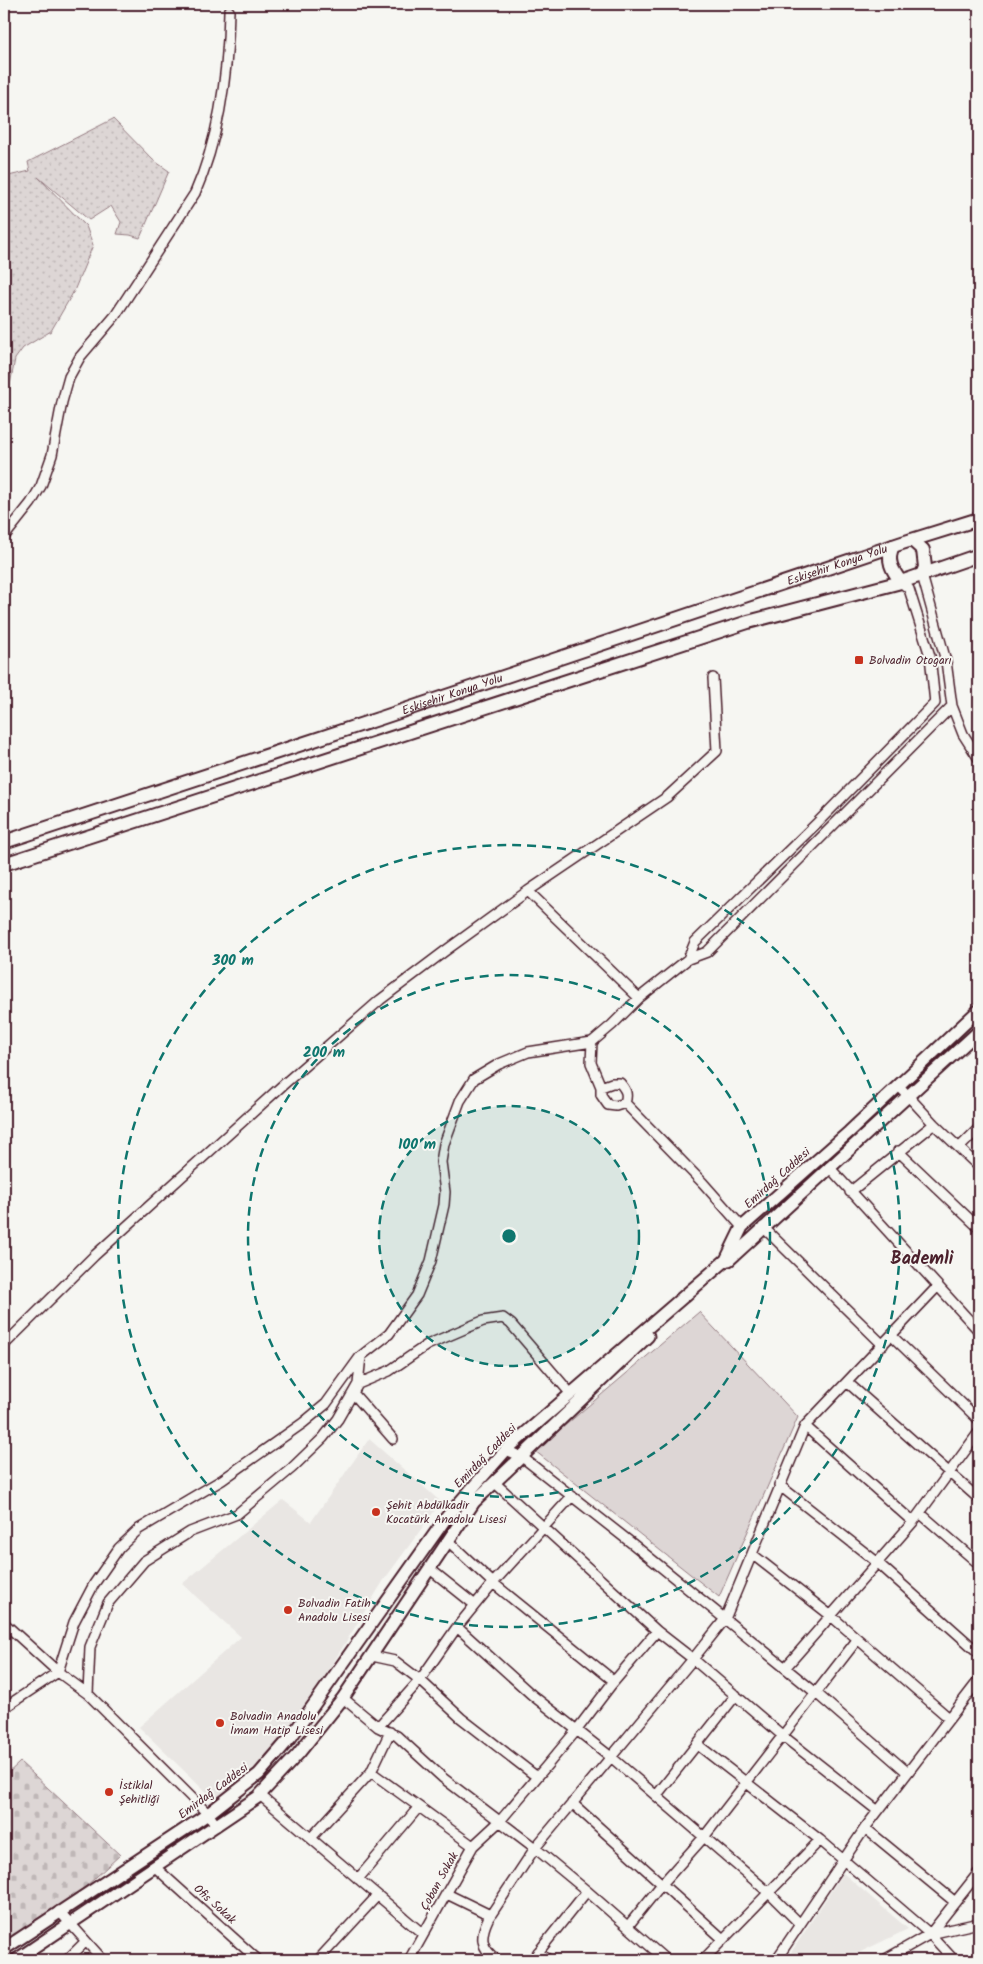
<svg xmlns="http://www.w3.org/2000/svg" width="983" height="1964" font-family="Kalam,sans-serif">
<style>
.built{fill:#e9e6e3}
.grass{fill:url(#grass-dots);stroke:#947a80}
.cemetery{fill:url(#cemetery-stones);stroke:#947a80}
.pitch{fill:#ddd6d5;stroke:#947a80}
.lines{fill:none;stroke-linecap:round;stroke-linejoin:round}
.minor-casing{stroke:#4a1f2b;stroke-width:12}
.major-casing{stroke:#4a1f2b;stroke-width:15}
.highway-casing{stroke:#4a1f2b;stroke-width:16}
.minor{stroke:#f6f6f2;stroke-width:9}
.major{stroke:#f6f6f2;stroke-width:11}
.highway{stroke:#f6f6f2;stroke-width:12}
.ring{fill:none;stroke:#0f766e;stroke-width:2.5;stroke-dasharray:9 6}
.poi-dot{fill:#c8321e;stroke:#f6f6f2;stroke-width:2}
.labels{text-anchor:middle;stroke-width:4;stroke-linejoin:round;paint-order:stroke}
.street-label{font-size:12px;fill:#4a1f2b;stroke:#f6f6f2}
.poi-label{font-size:12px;fill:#4a1f2b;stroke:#f6f6f2;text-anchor:start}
.district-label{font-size:18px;font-weight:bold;fill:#4a1f2b;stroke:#f6f6f2}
.centre{fill:#0f766e;stroke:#f6f6f2;stroke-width:2.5}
.ring-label{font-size:15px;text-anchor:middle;font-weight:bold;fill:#0f766e;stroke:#f6f6f2;stroke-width:4;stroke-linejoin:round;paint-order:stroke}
</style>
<defs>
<pattern id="grass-dots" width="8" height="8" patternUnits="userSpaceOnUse" patternTransform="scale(1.25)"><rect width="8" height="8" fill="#ddd6d5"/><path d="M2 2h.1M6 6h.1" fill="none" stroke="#bfb7b7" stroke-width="1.8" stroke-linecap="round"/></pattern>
<pattern id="cemetery-stones" width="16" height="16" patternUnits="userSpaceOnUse" patternTransform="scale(1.25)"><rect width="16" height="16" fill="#ddd6d5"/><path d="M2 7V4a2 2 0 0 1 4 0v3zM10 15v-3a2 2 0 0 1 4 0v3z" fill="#bfb7b7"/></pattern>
</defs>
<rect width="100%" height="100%" fill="#f6f6f2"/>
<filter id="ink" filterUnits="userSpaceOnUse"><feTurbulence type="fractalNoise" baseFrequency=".02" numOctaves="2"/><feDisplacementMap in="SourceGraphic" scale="10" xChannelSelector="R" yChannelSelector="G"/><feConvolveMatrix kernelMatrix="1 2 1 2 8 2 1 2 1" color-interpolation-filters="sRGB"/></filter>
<g filter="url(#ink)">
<path class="built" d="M369,1439L441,1502L384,1580L299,1718L265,1758L214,1800L139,1727L241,1637L182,1584L283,1500L311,1522Z
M843,1873L908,1929L844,1960H786Z"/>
<path class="grass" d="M113,119L153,160L169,171L140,238L130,235L117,234L121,222L111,206L89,220L38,177L86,226L93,245L74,291L51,331L23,348L15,359L4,416V177L30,171L28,162Z"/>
<path class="cemetery" d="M20,1762L120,1855L59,1911L4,1951V1777Z"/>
<path class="pitch" d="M699,1312L798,1417L719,1597L535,1451Z"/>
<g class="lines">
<g class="minor-casing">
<path id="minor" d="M4,537L31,503L41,486L52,455L62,402L69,377L80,357L115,316L195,193C220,136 228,74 229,11
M922,575L946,661L952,706L963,734L979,759
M901,582L909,589L930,656L935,703
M528,891L639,998
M688,959L695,942L817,823L935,703
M592,1042L591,1063L601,1087V1095L608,1105L616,1106L625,1103L703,1183L742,1227
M898,1085L934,1124L979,1167
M601,1087L612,1083H620C626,1090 628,1094 625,1103
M959,1148L979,1128
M898,1151L979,1228
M829,1167L979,1331
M850,1192L934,1124
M763,1227L883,1345
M892,1336L979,1420
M4,1345L94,1256L284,1084L380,1000L445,951L528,891L667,797L717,751L713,678
M847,1382L979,1499
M358,1384L389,1371L427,1345L483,1321L503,1318L511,1324L571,1394
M353,1393L393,1439
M805,1426L913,1522
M506,1450L522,1457L634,1545L816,1693L907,1772
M495,1483L657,1631L693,1659L783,1736L878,1811
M779,1485L878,1563L979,1653
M920,1513L979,1564
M448,1541L493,1583L614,1681
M752,1554L830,1615L949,1718
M430,1569L475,1605
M4,1623L58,1672L88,1694L208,1814L217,1826
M457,1627L532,1695L611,1757L768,1892L800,1924
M372,1656L395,1661L420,1680L461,1718L537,1777
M785,1668L913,1522L979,1432
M88,1694L90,1647L108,1603L144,1561L190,1532L237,1514L292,1468L323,1438L338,1419L358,1384L361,1356L389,1334L417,1295L431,1261L444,1205L445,1192L441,1162L444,1144L460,1101L474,1079L499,1064L528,1052L592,1042L612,1025L639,998L688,959L707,952L952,706
M343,1698L378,1727L397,1736L443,1778L535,1848L587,1891L666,1960
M4,1708L58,1672L74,1622L94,1584L119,1548L139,1529L222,1480L303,1423L326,1404L360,1357
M378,1727L420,1680L457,1627L493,1583L572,1496
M698,1745L820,1840L930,1934L954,1960
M371,1772L473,1846
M260,1795L423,1934
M656,1796L736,1695
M572,1803L723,1939
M865,1828L955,1902
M311,1838L371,1772L390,1732
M155,1867L258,1960
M358,1879L418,1808
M447,1894L490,1915
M59,1911L103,1960
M628,1926L662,1884L704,1837L857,1640
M930,1934L979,1872
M538,1952L549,1960
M67,1960L85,1942
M318,1960L377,1896
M409,1960L473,1846L500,1821L576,1731L611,1685L657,1631
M497,1960C480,1948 480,1936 488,1919L535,1848L693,1659L725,1619L805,1426L938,1286
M532,1960L587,1891
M703,1960L820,1840
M776,1960L865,1828L979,1680
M884,1960L930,1934L979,1923"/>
</g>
<g class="major-casing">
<path id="major" d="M729,1260L979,1031
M4,1949L208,1814L259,1774L291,1737L446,1518L506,1450L726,1260L742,1227L849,1132L979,1010
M16,1960L258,1797L298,1754L343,1698L474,1502L648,1336"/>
</g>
<g class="highway-casing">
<g id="highway">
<path d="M912,540L923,550L925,567L922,575"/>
<path d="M893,546C886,560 892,570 901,582"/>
<path id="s1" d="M4,842L381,718L902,543L979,519"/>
<path d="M4,864L748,622L901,582L979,555"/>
</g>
</g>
<use href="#minor" class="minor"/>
<use href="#major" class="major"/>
<use href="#highway" class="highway"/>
</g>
</g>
<circle cx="509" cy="1236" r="130" fill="#0f766e" fill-opacity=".12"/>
<g class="ring">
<circle cx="509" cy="1236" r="130"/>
<circle cx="509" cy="1236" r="261"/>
<circle cx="509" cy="1236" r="391"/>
</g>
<g class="poi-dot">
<rect x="854" y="655" width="10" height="10" rx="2.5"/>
<circle cx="376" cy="1512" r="5"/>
<circle cx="288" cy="1610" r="5"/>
<circle cx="220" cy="1723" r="5"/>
<circle cx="109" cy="1792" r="5"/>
</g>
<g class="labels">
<g class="street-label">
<text dy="4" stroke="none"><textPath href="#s1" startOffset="878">Eskişehir Konya Yolu</textPath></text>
<text dy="4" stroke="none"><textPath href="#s1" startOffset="472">Eskişehir Konya Yolu</textPath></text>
<text transform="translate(777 1178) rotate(-42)" y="4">Emirdağ Caddesi</text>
<text transform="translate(485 1456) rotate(-46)" y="4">Emirdağ Caddesi</text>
<text transform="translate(213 1791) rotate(-37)" y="4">Emirdağ Caddesi</text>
<text transform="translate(439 1881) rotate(-61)" y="4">Çoban Sokak</text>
<text transform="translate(215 1904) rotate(42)" y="4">Ofis Sokak</text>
</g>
<g class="poi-label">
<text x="869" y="664">Bolvadin Otogarı</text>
<text x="386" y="1509">Şehit Abdülkadir<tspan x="386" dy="14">Kocatürk Anadolu Lisesi</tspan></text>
<text x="298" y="1607">Bolvadin Fatih<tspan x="298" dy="14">Anadolu Lisesi</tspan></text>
<text x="230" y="1720">Bolvadin Anadolu<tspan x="230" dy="14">İmam Hatip Lisesi</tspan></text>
<text x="119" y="1789">İstiklal<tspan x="119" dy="14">Şehitliği</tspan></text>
</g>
<g class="district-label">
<text x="922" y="1264">Bademli</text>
</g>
</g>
<circle cx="509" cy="1236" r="8" class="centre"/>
<g class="ring-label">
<text x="233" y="965">300 m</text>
<text x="324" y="1057">200 m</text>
<text x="417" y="1149">100 m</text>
</g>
<rect width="983" height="1964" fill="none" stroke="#f6f6f2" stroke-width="20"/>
<rect x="10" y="10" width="963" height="1944" fill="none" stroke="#4a1f2b" stroke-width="2" filter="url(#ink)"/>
</svg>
